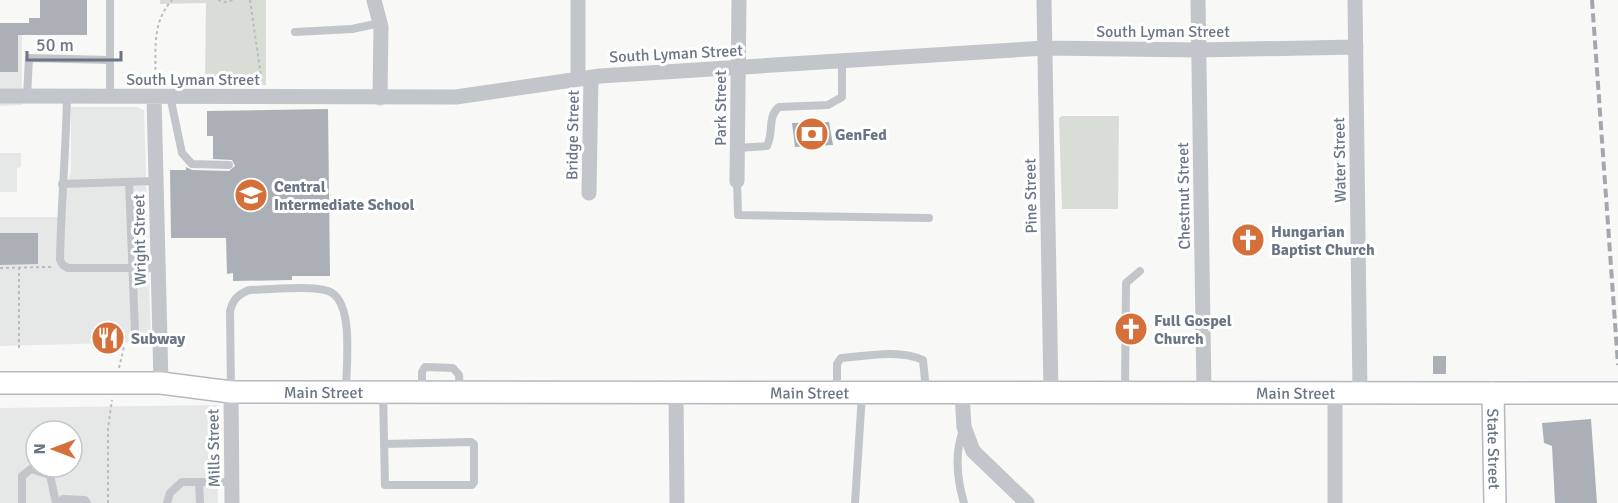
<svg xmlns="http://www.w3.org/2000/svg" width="1618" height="503" font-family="Signika,sans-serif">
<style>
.built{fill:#e6e7e7;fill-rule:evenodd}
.green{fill:#d8ddd6}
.building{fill:#aab0b6}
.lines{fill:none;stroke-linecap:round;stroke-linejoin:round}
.secondary-casing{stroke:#b5b9be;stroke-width:24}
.path{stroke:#babcbf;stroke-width:2;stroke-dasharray:3 3;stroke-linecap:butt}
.lane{stroke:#c2c5c9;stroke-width:8}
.street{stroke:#c2c5c9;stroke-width:15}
.secondary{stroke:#fff;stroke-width:21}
.rail{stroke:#a4a8ae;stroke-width:4;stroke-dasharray:9 4.5;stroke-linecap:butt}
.labels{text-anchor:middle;stroke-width:6;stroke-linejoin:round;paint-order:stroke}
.street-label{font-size:16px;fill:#6a7685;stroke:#fff}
.poi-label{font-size:16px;font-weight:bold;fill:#6a7685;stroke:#fff;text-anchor:start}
</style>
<rect width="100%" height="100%" fill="#f8f8f6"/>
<path class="built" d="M0,33H22V105L0,106Z
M71,107H137L144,110L151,342L0,346V217H65V188L71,172Z
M0,153H21V167L17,168V192H0Z
M217,405L218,503H0V408ZM36,431H72V467H36Z"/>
<path class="green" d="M160,0H266V85L205,86L206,3L160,4Z
M1062,116H1119L1118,209H1062L1059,118Z"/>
<path class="building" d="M40,0H87V35H18V72H0V23H29V18H40Z
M328,109L330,276H292V280L233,281V273L227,274L226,238H171L170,170H186V167L192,170L229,171L235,166L232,160L213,159V136H207V111Z
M829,122L833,145L795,147L792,123Z
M0,233H38V264L0,265Z
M1433,356H1446V374H1433Z
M1591,419L1597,503H1555L1552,446L1544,443L1542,423Z"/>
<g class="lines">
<g class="secondary-casing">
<g id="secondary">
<path id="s1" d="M0,383H161L231,392L1618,393"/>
<path id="s2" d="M1493,393L1495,503"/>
</g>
</g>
<path class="path" d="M218,0L225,2L234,0
M250,0L262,83
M155,82C157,52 150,25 172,0
M0,268L51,267
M19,348V268
M119,368L124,347
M108,503V428L112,400"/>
<path class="lane" d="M295,32L352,29L380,23
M27,96L29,58L110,60V0
M67,96C66,152 61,205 60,260L63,265L68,268H158
M170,96L182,153L192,164L229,165
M110,97V60
M737,148L767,146C774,133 767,116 779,107L828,105L842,97V61
M737,181L738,215L929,218
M129,182L135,331
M62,184L156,181
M422,391V372L425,367L453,368L459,375L460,390
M837,391V364L841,358C866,356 900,349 923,360L926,390
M1125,391L1126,283L1140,271
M231,392L230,311C233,300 237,295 249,290C271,290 308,285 328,291C355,300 346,366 346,390
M383,393L385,485H472L474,482V444L471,442L384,444
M964,428C954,452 957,479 964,503
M199,482L200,503
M22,503V476L31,469L50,475L56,503
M60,503L63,499L85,500L87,503
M167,503L170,493L182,482H232
M855,503L862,394"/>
<path class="street" d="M374,0L381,27L380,98
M1044,0L1051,392
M1198,0L1204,392
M1355,0L1360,392
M578,79V0
M0,96L456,97L600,76L1045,48L1199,50L1356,47
M154,97L161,383
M737,181L739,0
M589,193L591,77
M676,391L677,503
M231,392L232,503
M962,393L964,427L973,451L1027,503
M1335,503V393"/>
<use href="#secondary" class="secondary"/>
<path class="rail" d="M1592,0L1618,365"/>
</g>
<defs>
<g id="bank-disc" transform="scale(1.725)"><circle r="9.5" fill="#d5703a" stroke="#fff"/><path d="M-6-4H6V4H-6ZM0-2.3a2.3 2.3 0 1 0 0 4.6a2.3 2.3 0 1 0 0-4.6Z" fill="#fff"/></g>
<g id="school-disc" transform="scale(1.725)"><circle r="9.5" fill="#d5703a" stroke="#fff"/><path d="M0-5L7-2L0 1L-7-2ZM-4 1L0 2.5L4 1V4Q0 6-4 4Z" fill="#fff"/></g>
<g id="church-disc" transform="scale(1.725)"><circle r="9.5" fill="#d5703a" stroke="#fff"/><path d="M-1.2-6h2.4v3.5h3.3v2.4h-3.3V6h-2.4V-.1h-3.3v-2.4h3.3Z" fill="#fff"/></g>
<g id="restaurant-disc" transform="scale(1.725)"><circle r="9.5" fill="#d5703a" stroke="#fff"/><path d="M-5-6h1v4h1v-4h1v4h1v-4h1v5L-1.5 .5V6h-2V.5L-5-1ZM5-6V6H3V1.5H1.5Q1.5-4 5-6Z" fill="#fff"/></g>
</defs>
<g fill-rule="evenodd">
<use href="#bank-disc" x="812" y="134"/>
<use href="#school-disc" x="251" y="195"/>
<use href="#church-disc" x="1248" y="240"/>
<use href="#church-disc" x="1131" y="329"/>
<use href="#restaurant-disc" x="108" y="338"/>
</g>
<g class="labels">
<g class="street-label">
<text x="1163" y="37">South Lyman Street</text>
<text transform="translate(676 53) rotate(-3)" y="6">South Lyman Street</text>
<text x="193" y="85">South Lyman Street</text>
<text transform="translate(720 108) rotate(-90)" y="6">Park Street</text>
<text transform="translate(572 135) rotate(-89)" y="6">Bridge Street</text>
<text transform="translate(1339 160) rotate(-91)" y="6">Water Street</text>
<text transform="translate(1030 196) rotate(-91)" y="6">Pine Street</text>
<text transform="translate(1183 196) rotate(-91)" y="6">Chestnut Street</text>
<text transform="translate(139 240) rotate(-91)" y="6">Wright Street</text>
<text dy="6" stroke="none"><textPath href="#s1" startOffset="324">Main Street</textPath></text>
<text dy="6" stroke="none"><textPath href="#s1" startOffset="810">Main Street</textPath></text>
<text dy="6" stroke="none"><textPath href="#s1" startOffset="1296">Main Street</textPath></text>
<text transform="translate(213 448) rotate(-91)" y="6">Mills Street</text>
<text dy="6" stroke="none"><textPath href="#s2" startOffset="56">State Street</textPath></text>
</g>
<g class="poi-label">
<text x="835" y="140">GenFed</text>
<text x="274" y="192">Central<tspan x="274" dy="18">Intermediate School</tspan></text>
<text x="1271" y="237">Hungarian<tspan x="1271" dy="18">Baptist Church</tspan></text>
<text x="1154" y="326">Full Gospel<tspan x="1154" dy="18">Church</tspan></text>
<text x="131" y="344">Subway</text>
</g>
</g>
<g transform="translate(54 449) rotate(270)"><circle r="28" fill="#ffffff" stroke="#c3c8ce" stroke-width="1.5"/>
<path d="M0-4.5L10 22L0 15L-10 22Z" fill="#d5703a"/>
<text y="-9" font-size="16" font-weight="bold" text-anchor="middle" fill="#6a7685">N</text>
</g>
<path d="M27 51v9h94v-9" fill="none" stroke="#6a7685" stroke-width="3"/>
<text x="36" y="51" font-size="18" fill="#6a7685" stroke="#ffffff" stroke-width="4.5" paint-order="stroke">50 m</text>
</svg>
